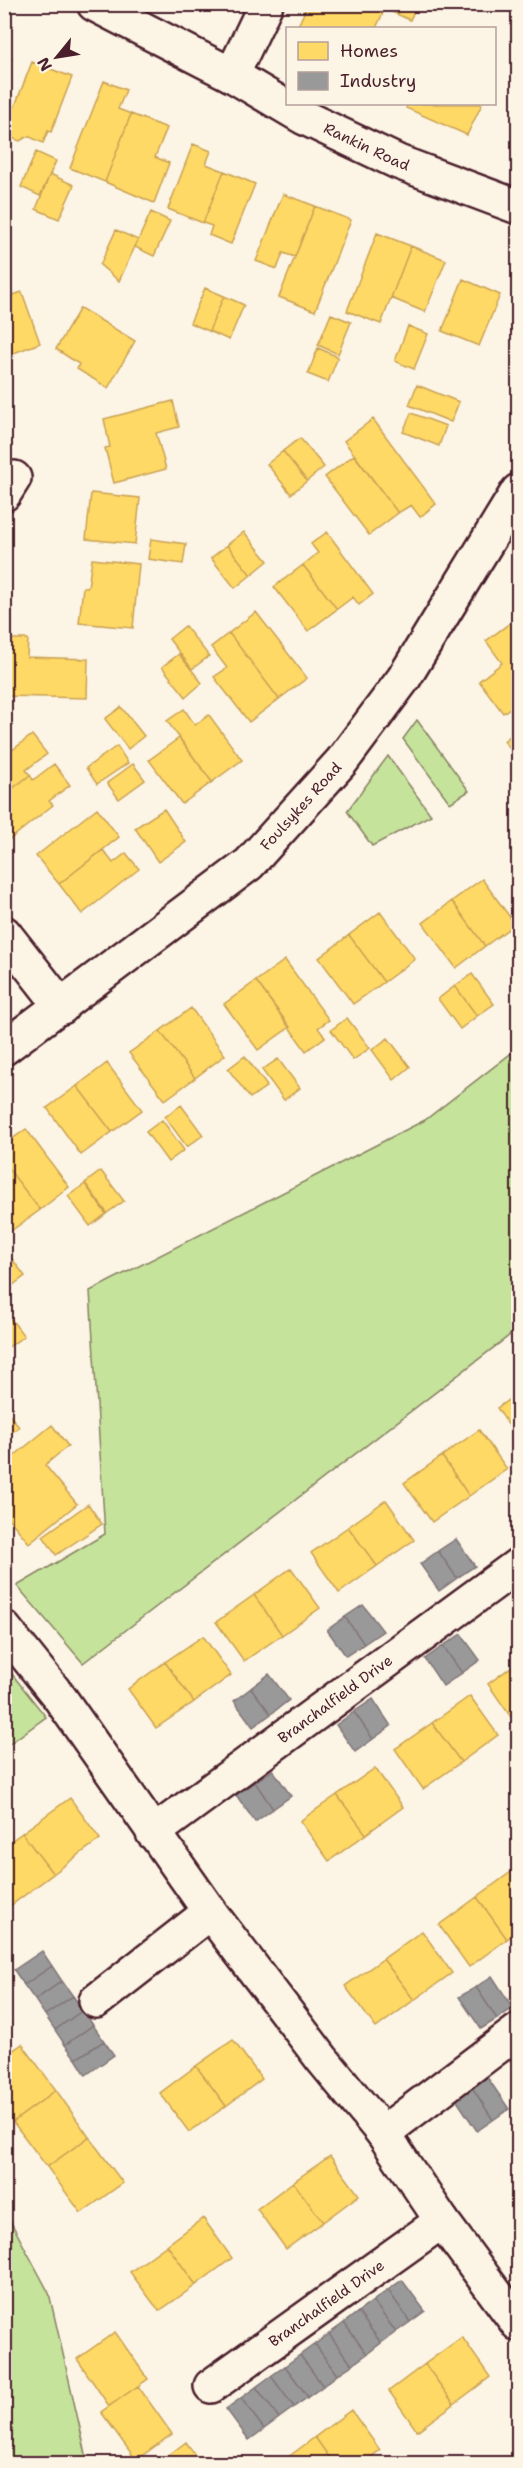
<svg xmlns="http://www.w3.org/2000/svg" width="523" height="2468" font-family="'Shantell Sans',sans-serif">
<style>
.green{fill:#c5e39b;stroke:#888163;stroke-width:1.5}
.homes{fill:#ffd966;stroke:#c9a154;stroke-width:1.5}
.industry{fill:#999;stroke:#817478;stroke-width:1.5}
.lines{fill:none;stroke-linecap:round;stroke-linejoin:round}
.minor-casing{stroke:#4a1f2b;stroke-width:38}
.minor{stroke:#fcf5e5;stroke-width:33}
.labels{text-anchor:middle;stroke-width:6;stroke-linejoin:round;paint-order:stroke}
.street-label{font-size:15px;fill:#4a1f2b;stroke:#fcf5e5}
</style>
<rect width="100%" height="100%" fill="#fcf5e5"/>
<filter id="ink" filterUnits="userSpaceOnUse"><feTurbulence type="fractalNoise" baseFrequency=".0167" numOctaves="2"/><feDisplacementMap in="SourceGraphic" scale="12" xChannelSelector="R" yChannelSelector="G"/><feConvolveMatrix kernelMatrix="1 2 1 2 8 2 1 2 1" color-interpolation-filters="sRGB"/></filter>
<g filter="url(#ink)">
<path class="green" d="M417,720L469,791L450,803L403,739Z
M388,756L431,815L372,846L347,811Z
M518,1048V1329L83,1663L17,1586L105,1534L90,1291L425,1120Z
M4,1664L46,1717L5,1747H4Z
M5,2211L49,2293L88,2463H5Z"/>
<path class="homes" d="M308,4H366L383,13L376,28H297Z
M395,4H417L410,20L392,12Z
M518,21V35L512,26Z
M4,54L12,58L4,73Z
M32,62L72,77L51,132L48,131L43,143L28,136L20,141L9,137L6,129Z
M104,81L126,90L118,109L131,114L105,182L70,168Z
M408,104H482L467,135L406,108Z
M131,114L167,128L155,157L169,163L154,203L105,182Z
M193,144L211,151L206,164L224,171L203,223L168,209Z
M36,152L56,161L40,196L21,187Z
M224,171L255,184L231,244L209,235L212,226L203,223Z
M50,174L74,185L59,219L36,209Z
M283,194L315,206L295,257L283,253L277,269L256,261Z
M315,206L351,220L315,311L279,297Z
M151,212L170,221L154,256L135,247Z
M116,230L138,240L119,281L100,265Z
M377,233L411,246L381,324L347,311Z
M411,246L446,260L425,312L391,298Z
M463,279L500,295L479,346L442,331Z
M205,288L224,296L209,331L190,323Z
M22,292L40,343L6,356L4,298Z
M224,296L244,305L229,340L209,331Z
M80,308L135,341L108,388L77,369L79,364L56,349Z
M331,314L351,322L338,354L318,345Z
M408,326L428,334L414,369L395,361Z
M318,348L338,357L328,382L308,374Z
M417,385L459,402L451,422L409,405Z
M173,401L179,427L156,433L166,469L114,483L105,448L110,447L104,419Z
M411,413L446,426L439,446L403,432Z
M373,419L436,504L420,517L411,505L398,513L344,441Z
M300,438L324,467L307,481L283,451Z
M283,451L307,481L291,494L267,464Z
M354,455L398,513L369,535L325,477Z
M91,493L140,498L135,544L86,539Z
M244,532L268,561L251,575L227,545Z
M327,532L373,594L359,605L353,597L337,609L303,565L318,553L311,544Z
M151,539L186,544L183,564L148,559Z
M227,545L251,575L235,588L211,558Z
M92,559L139,564L133,628L79,623L83,587H88Z
M303,565L337,609L308,631L274,587Z
M256,612L307,678L279,699L229,633Z
M518,617V702L503,713L479,681L502,663L486,641Z
M185,626L209,656L192,669L169,639Z
M229,633L279,699L249,722L214,677L227,668L211,647Z
M4,639H28L27,657L88,659L87,698L4,696Z
M179,654L202,683L186,697L162,667Z
M121,707L144,736L128,749L105,719Z
M184,709L195,725L209,715L242,760L212,782L167,721Z
M518,729V759L504,741Z
M32,735L47,754L26,770L30,775L4,795V748L7,746L11,751Z
M179,738L212,782L182,804L149,760Z
M117,746L128,763L97,784L86,768Z
M54,764L70,785L49,801L53,805L9,840L4,834V795L30,775L33,780Z
M133,764L145,780L119,799L107,783Z
M97,808L119,837L59,884L36,856Z
M164,809L186,842L158,862L135,828Z
M103,850L113,863L126,853L139,869L82,914L59,884Z
M482,879L515,924L485,946L452,901Z
M452,901L485,946L456,968L423,923Z
M380,912L415,959L384,982L349,935Z
M349,935L384,982L353,1004L319,958Z
M285,960L329,1020L318,1028L325,1037L306,1051L256,981Z
M472,974L494,1004L477,1016L455,986Z
M256,981L290,1027L258,1050L224,1004Z
M455,986L477,1016L460,1029L438,999Z
M191,1008L225,1055L195,1078L160,1031Z
M347,1018L370,1048L353,1060L331,1030Z
M160,1031L195,1078L165,1100L129,1053Z
M388,1038L410,1067L394,1080L372,1050Z
M245,1056L267,1086L250,1098L228,1069Z
M278,1059L300,1088L284,1100L262,1070Z
M107,1063L142,1110L112,1132L77,1086Z
M77,1086L112,1132L81,1155L47,1108Z
M181,1105L203,1135L187,1147L165,1117Z
M162,1120L184,1150L168,1162L146,1132Z
M26,1129L69,1187L40,1210L4,1163V1145Z
M4,1163L40,1210L8,1233L4,1228Z
M101,1171L124,1201L107,1213L85,1183Z
M85,1184L106,1214L90,1226L68,1196Z
M4,1248L25,1276L9,1288L4,1283Z
M11,1319L24,1336L4,1350V1323Z
M518,1393V1439L497,1408Z
M4,1408L19,1427L4,1438Z
M52,1425L68,1446L45,1465L77,1504L29,1543L4,1513V1464Z
M479,1430L507,1469L469,1496L442,1456Z
M442,1456L469,1496L432,1522L404,1483Z
M386,1500L414,1540L377,1566L348,1527Z
M88,1504L102,1524L56,1555L43,1536Z
M348,1527L377,1566L339,1593L311,1553Z
M291,1568L320,1608L282,1635L254,1595Z
M254,1595L282,1635L244,1661L216,1622Z
M203,1636L231,1675L194,1702L165,1662Z
M165,1662L194,1702L156,1728L128,1689Z
M518,1662V1721L515,1723L488,1684Z
M470,1696L498,1735L461,1762L432,1723Z
M432,1723L461,1762L423,1789L395,1749Z
M375,1768L403,1807L366,1834L337,1795Z
M337,1795L366,1834L329,1861L300,1821Z
M70,1798L100,1839L53,1874L22,1833Z
M22,1833L53,1874L6,1909L4,1846Z
M515,1869L518,1874V1931L507,1939L477,1897Z
M477,1897L507,1939L469,1967L439,1925Z
M422,1931L452,1973L414,2000L383,1959Z
M383,1959L414,2000L376,2028L345,1986Z
M4,2015L11,2024L4,2028Z
M233,2040L262,2079L226,2106L196,2066Z
M22,2044L56,2090L13,2122L4,2109V2057Z
M196,2066L226,2106L189,2132L160,2093Z
M56,2090L89,2137L47,2167L13,2122Z
M89,2137L123,2183L81,2213L47,2167Z
M330,2156L359,2195L323,2222L293,2182Z
M293,2182L323,2222L286,2249L257,2209Z
M203,2218L232,2258L196,2285L167,2245Z
M167,2245L196,2285L159,2311L130,2272Z
M115,2332L148,2379L109,2406L77,2359Z
M462,2337L490,2377L454,2404L425,2364Z
M425,2364L454,2404L417,2431L389,2391Z
M138,2386L172,2434L136,2460L101,2412Z
M351,2410L380,2450L362,2464H334L315,2437Z
M315,2437L334,2464H279Z
M186,2442L201,2464H157Z"/>
<path class="industry" d="M456,1539L475,1566L457,1578L438,1551Z
M438,1551L457,1578L439,1591L420,1564Z
M363,1605L383,1631L364,1644L345,1617Z
M345,1617L364,1644L346,1656L327,1630Z
M461,1634L480,1660L462,1673L443,1646Z
M443,1646L462,1673L443,1686L425,1659Z
M269,1674L289,1700L271,1714L251,1688Z
M251,1688L271,1714L253,1727L234,1701Z
M373,1699L391,1726L373,1739L354,1712Z
M354,1712L373,1739L355,1752L336,1725Z
M273,1770L291,1796L273,1809L255,1782Z
M255,1782L273,1809L255,1822L236,1795Z
M42,1951L52,1966L24,1985L14,1970Z
M52,1966L62,1981L35,2000L24,1985Z
M492,1976L513,2008L497,2019L476,1987Z
M62,1981L73,1996L45,2015L35,2000Z
M476,1987L497,2019L481,2029L459,1997Z
M73,1996L83,2010L55,2030L45,2015Z
M83,2010L93,2025L65,2045L55,2030Z
M93,2025L104,2041L76,2059L65,2045Z
M104,2041L114,2055L86,2075L76,2059Z
M487,2077L509,2109L493,2120L472,2087Z
M472,2087L493,2120L477,2131L455,2098Z
M402,2280L425,2311L410,2322L388,2290Z
M388,2290L410,2322L396,2332L373,2301Z
M373,2301L396,2332L381,2343L358,2312Z
M358,2312L381,2343L367,2354L344,2323Z
M344,2323L367,2354L352,2365L329,2334Z
M329,2334L352,2365L337,2375L315,2344Z
M315,2344L337,2375L323,2386L300,2355Z
M300,2355L323,2386L308,2397L285,2366Z
M285,2366L308,2397L294,2407L271,2376Z
M271,2376L294,2407L279,2418L256,2387Z
M256,2387L279,2418L264,2429L241,2398Z
M241,2398L264,2429L249,2440L226,2409Z"/>
<g class="lines">
<g class="minor-casing">
<g id="minor">
<path id="s1" d="M94,4L232,75L303,117L398,162L518,207"/>
<path d="M232,75L266,4"/>
<path d="M4,494L14,478"/>
<path d="M4,933L62,1007"/>
<path id="s2" d="M4,1048L249,864L342,761L404,678L518,491"/>
<path d="M4,1628L60,1698L210,1912L322,2059L383,2133L442,2221L518,2324"/>
<path id="s3" d="M153,1833L518,1565"/>
<path d="M96,2001L210,1912"/>
<path d="M383,2133L518,2031"/>
<path id="s4" d="M211,2386L442,2221"/>
</g>
</g>
<use href="#minor" class="minor"/>
</g>
</g>
<g class="labels">
<g class="street-label">
<text dy="5" stroke="none"><textPath href="#s1" startOffset="308">Rankin Road</textPath></text>
<text dy="5" stroke="none"><textPath href="#s2" startOffset="384">Foulsykes Road</textPath></text>
<text dy="5" stroke="none"><textPath href="#s3" startOffset="226">Branchalfield Drive</textPath></text>
<text dy="5" stroke="none"><textPath href="#s4" startOffset="142">Branchalfield Drive</textPath></text>
</g>
</g>
<rect width="523" height="2468" fill="none" stroke="#fcf5e5" stroke-width="24"/>
<rect x="12" y="12" width="499" height="2444" fill="none" stroke="#4a1f2b" stroke-width="2" filter="url(#ink)"/>
<rect x="286" y="27" width="210" height="78" fill="#fcf5e5" stroke="#b59f9b" stroke-width="1.5"/>
<rect x="298" y="42" width="30" height="18" fill="#ffd966" stroke="#b59f9b" stroke-width="1.5"/>
<text x="340" y="57" font-size="18" fill="#4a1f2b">Homes</text>
<rect x="298" y="72" width="30" height="18" fill="#999999" stroke="#b59f9b" stroke-width="1.5"/>
<text x="340" y="87" font-size="18" fill="#4a1f2b">Industry</text>
<g transform="translate(57 57) rotate(240)" stroke="#fcf5e5" stroke-width="4.5" paint-order="stroke">
<path d="M0-4.5L10 22L0 15L-10 22Z" fill="#4a1f2b"/>
<text y="-9" font-size="16" font-weight="bold" text-anchor="middle" fill="#4a1f2b">N</text>
</g>
</svg>
